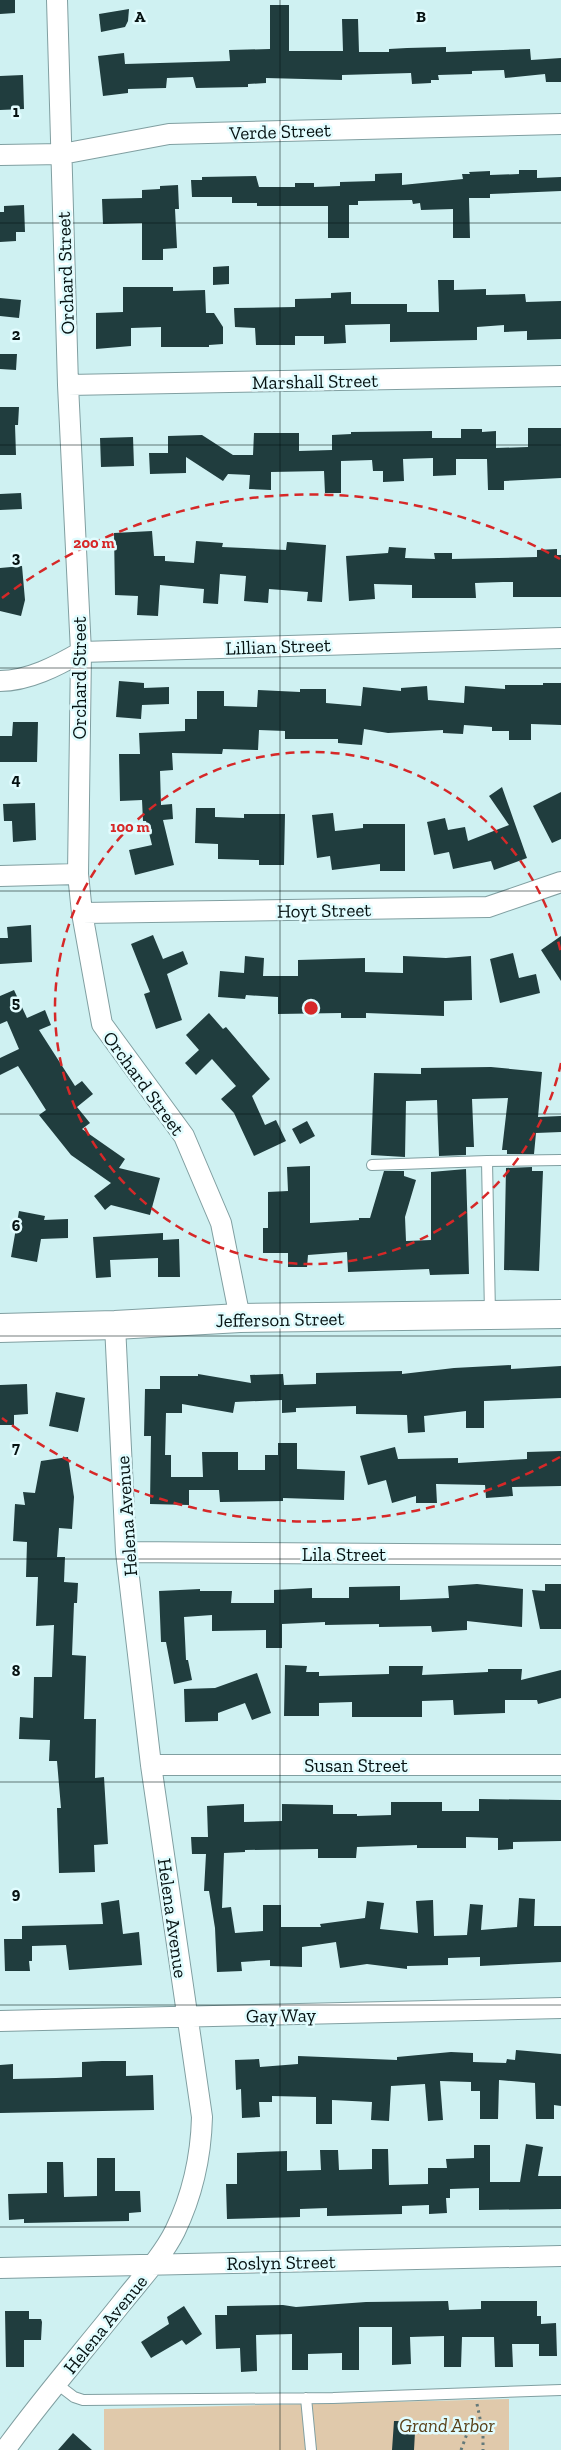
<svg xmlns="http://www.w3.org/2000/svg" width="561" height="2450" font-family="'Zilla Slab',serif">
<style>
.green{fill:#e0c9ab}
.building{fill:#203d3e}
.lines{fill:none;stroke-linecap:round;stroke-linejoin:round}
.lane-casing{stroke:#809fa1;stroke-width:12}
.street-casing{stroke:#809fa1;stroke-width:22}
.secondary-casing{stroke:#809fa1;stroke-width:30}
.path{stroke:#637979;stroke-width:3;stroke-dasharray:2.5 4;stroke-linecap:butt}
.lane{stroke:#fff;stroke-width:10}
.street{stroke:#fff;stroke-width:20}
.secondary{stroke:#fff;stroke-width:28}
.grid{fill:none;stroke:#061212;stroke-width:1;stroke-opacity:0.55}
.ring{fill:none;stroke:#d62828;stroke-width:2.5;stroke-dasharray:9 6}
.labels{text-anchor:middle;stroke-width:5;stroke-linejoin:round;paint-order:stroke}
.street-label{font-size:19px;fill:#061212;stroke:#e1fcfe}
.park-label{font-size:19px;font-style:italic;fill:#594018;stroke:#e1fcfe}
.grid-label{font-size:16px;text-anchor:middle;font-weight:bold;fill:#061212;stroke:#e1fcfe;stroke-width:5;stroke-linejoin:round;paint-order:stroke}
.centre{fill:#d62828;stroke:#e1fcfe;stroke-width:2.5}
.ring-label{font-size:15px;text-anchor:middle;font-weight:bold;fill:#d62828;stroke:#e1fcfe;stroke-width:5;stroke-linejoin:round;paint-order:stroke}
</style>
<rect width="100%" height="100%" fill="#cff1f2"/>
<path class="green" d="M509,2399V2450H104V2409Z"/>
<path class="building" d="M0,0H15V13L0,14Z
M270,5H289V51H343L342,19H358L359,52H389V49L407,48L446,47V52L530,49L531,60L561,58V82H546L545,74L505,78L504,70L472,71V74L438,75L439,80H431V83L412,84L411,73L342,75V80L266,78V83L248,84V87L196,88L193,77L167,78L166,88L128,89V93L103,96L98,56L124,53L125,64L230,61L229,50L270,49Z
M129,9L128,21L125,27L101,32L99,14Z
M23,75L24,109L0,110V76Z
M519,170H537V178L561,177V191L490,194V198H469L470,238H453V209L421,210L420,203L413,204L412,200L358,201V205H349V238H328V206H257V203H232V197H192L191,180H202V177L256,176L259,187H295V183H314V187L340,186V182L375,181V174L402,173V185L463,179L462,174H470L469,172L490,171V175L519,174Z
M178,185L179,209H175L177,248L163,249V260H142V223L103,224L102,199L142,198V190L160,189V186Z
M24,205L25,232H16V241L0,242V212H4V206Z
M229,266V284L213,285V267Z
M438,280H454V290L486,289V295L525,294L526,302L561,301V339L527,340V331L504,332V325L477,327V340L390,342V324L345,325L346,343L324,344V336H295V345H256L255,328L235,327L234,308L295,307V299L331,298V293L351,292V304H407V312H439Z
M123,287H173V291L205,290L206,313H214L223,327V344L209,345V347H161V327L131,328V346L96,349V313L123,312Z
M0,298L21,300L19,318L0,316Z
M0,354H17L16,370L0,369Z
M0,407H19L18,425H15L16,455H0Z
M528,428H561V478L504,481V490H488L487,459H456V475L433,476V458L403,459L404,481L383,482V471H373L372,460L341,461V493H325L324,471L271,472V490L249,489L250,475L228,474L223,481L186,457V473L150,474L149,453H168V436L202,435L233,455H253L254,433H299V451L332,450V435L351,434V432L432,431V438H461V429H482V432L496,431V448L528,447Z
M133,437L134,466L101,467L100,438Z
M21,493L22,509L0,510V494Z
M152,531L154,556H165V561L194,563L196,541L223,543L222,547L286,550L287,542L326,545L322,602L307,601L308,592L269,589L268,603L244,601L246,576L220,574L218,604L203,603L204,589L160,585L158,616L137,615L138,596L115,595L114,533Z
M389,547L406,548L405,558L435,559L434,553H452V559L537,557V550L557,549V555H561V597H513V582H503L475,583L476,598H412V585L374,584L375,599L349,601L346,556L388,553Z
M22,566L25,600L21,616L0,611V568Z
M119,681L144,683V688L169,687V704L142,705L141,719L116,717Z
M543,683H561V725L531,724V740H509V731H492V727L464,725L463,734L443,733V730L388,733L364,729L362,745L338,743V739H285V731L259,730L258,750L223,749L222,754L172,753L173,770L160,771L161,805L172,804L173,819L163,820L174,865L135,875L129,850L152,845L146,821H143L142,800L120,801L119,754H140L139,733L185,731V719H197V691H224V706L257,707L258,690L300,692V689H326V703L361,706L363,687L401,691V688L427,686L428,700L464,703L465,686L505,689V685H543Z
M13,722H38L37,762H0V736H12Z
M502,787L527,858L494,870L491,861L453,869L449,852L434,855L427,822L445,818L448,830L465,827L468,841L509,825L489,796Z
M561,792V839L552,843L533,806Z
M35,803L36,840L13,842L12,821H4L3,804Z
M196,808H215V817L244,818V814H285L284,865H259V860L218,859V844L195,843Z
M333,813L335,831L363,828V824H405V871H380V864L332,870L330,856L317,858L312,815Z
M31,925L32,962L0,964V938H8L7,927Z
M153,935L163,959L183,951L188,964L167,974L182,1020L156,1029L144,994L150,992L131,944Z
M561,936V981L541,950Z
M513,953L519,978L536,974L540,993L500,1003L490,959Z
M245,956L264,958L263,976H298V960L365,958V972L403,973V956L446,958L471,956L472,1000L444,1001V1016L366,1013V1018H341V1013L278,1014V997L246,995L245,999L218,997L220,971L244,973Z
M14,990L27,1018L45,1010L51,1025L39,1030L75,1086L82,1081L93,1094L77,1107L90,1123L82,1129L125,1159L119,1168L160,1178L150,1215L111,1205L105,1210L94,1196L111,1183L71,1155L39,1115L46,1110L18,1066L0,1075V1058L19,1049L7,1021L0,1024V996Z
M209,1013L223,1029L226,1027L270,1079L252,1096L265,1125L276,1120L286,1141L254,1156L234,1113L221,1099L236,1086L212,1059L196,1075L185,1063L199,1050L186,1035Z
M491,1067L542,1072L538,1117L561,1116V1132L536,1133L534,1154H507V1150H502L508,1098L472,1099L474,1147H466V1155L439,1156L437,1100L406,1101L405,1157L371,1155L374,1073L421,1074V1068Z
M307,1121L315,1136L300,1144L292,1129Z
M310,1166V1223L359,1220V1218H370L384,1171H404V1176L416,1180L405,1217L406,1241L431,1240V1172L466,1169L469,1274L430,1275L429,1269L348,1272L347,1252L308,1255L307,1267H288V1253H263V1228H268V1192L288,1191L287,1167Z
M532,1167V1171H543L539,1271L504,1270L506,1168Z
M19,1211L45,1216L44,1220L68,1219V1238L41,1239L37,1262L11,1257Z
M163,1233V1240L179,1239L180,1277H158V1258L135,1259L110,1260L111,1277L96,1278L93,1237Z
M511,1365V1369L561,1366V1398L484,1401V1428H466V1411L424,1416L425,1432L408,1433L407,1415L356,1414V1406L296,1408V1412L282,1413V1400L235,1402L233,1413L182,1404V1413H166L165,1455H171V1477H203L202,1452H238V1470H265V1455H278V1443H297V1469L345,1471L344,1500L283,1498V1501L220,1502L219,1490H189V1505L150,1504L151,1436H144L145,1389H160V1376H198V1374L251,1383L250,1375L283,1374L284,1385L316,1384V1373L402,1371V1374L454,1368Z
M27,1384L28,1414L14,1415V1425H0V1385Z
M56,1392L85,1398L78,1432L49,1426Z
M395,1447L398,1459L458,1458V1463L527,1459V1452L561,1451V1486L512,1487L513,1496L486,1498L485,1485L436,1484L437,1503H416V1496L392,1503L386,1480L368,1485L360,1456Z
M68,1457L74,1497L72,1529L59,1528L57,1557H65L64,1582L78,1583L77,1603H74L72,1655L86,1656L84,1719H96L95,1778L104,1777L108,1844L94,1845L95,1872L59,1873L57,1808H61L57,1761H49L50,1740L19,1739L20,1717L33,1718L34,1677H52L54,1625L36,1626L38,1577H26L27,1542L13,1541L15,1504L25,1505L23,1492L35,1493L41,1461Z
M477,1584L523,1589L522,1627L467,1621V1630L432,1632L431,1626L379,1627V1624L325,1625V1622L282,1624V1648H266V1630L212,1631V1615L184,1617L186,1660H188L192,1680L174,1684L166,1642H161L159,1591L200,1589V1591H232L231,1603H274V1590L312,1588V1598H349V1587L400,1586V1600L449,1598L448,1586Z
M545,1584H561V1629H540L532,1590L545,1591Z
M285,1665L307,1666L306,1672H319V1676L389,1674V1666H423L422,1675L488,1672V1669H522L521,1680L561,1670V1698L538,1704L537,1700H505V1713L454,1715L453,1700L422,1701V1717H352V1702L319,1703V1716H284Z
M257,1673L271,1713L252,1720L245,1703L218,1713V1721L185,1722L184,1689L215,1688Z
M479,1799L561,1800V1841L513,1842V1849L498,1850V1838L466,1837V1848H417V1845L357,1847L356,1858H318V1849L245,1850V1852L224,1853L222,1908L231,1907L235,1933L263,1931V1905H281V1927H321L320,1924L365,1918L367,1901L384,1903L380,1929L418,1933L416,1901L433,1900L434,1936L467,1935L470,1904L483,1905L481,1930L517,1927L519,1898L535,1899L534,1926H561V1962L480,1966V1957L448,1958V1965L407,1966V1969L367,1964L340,1968L336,1942L302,1947V1967L270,1966V1960L241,1962L242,1971L217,1972L215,1928L209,1891H204L206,1854H192L191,1837H208L207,1806L244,1804V1822L282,1821V1804L333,1805V1814H357V1816L391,1815V1802H442V1811H479Z
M119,1900L123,1934L139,1932L142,1965L69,1970L66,1945L32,1946V1961H29L30,1971H5L4,1939H22V1926L103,1924L101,1903Z
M516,2050L561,2054V2106L554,2105V2119H536L535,2083L499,2080L498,2119H480V2091H471V2082L440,2081L443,2120L428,2121L425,2084L391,2086L389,2121L371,2120L372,2102L332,2100V2124H316V2097L272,2096V2102H259L260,2117L242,2118L241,2089L236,2090L235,2060L259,2059L260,2067L298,2064V2056L397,2060V2057L451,2052L473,2053V2062L506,2063L507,2059L515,2060Z
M102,2061H126V2076L153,2075L154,2110L0,2113V2065L13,2064V2079L56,2078L82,2077V2062Z
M526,2144L543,2147L538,2176H561V2209L479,2210V2188L450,2189V2198H446L447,2213L429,2214V2205L402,2206V2214L327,2216V2208L300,2209V2217L227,2219L226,2184H237V2153L287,2151V2171L321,2170L320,2150H338L339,2170L372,2169V2149H388L389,2185L428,2184V2168H447L446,2159L474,2158V2145H490V2182H520Z
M97,2158H115V2191H140L141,2212L129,2213V2221L24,2223V2219L9,2220L8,2194L47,2193V2162H63L64,2197L97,2196Z
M448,2301L449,2310L481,2309V2301H537V2316H541V2324L556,2323L557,2356H539V2344H512L513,2367H495L494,2337H462L461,2367H444V2336L410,2337L411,2364L392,2365V2327H359V2370H342V2353L308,2354V2370H292V2334L256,2335L257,2371L241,2372L240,2348L216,2349L215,2315H227V2306L283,2305L296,2307L366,2302Z
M184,2306L202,2334L186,2345L182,2340L151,2358L141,2342L169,2324L167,2317Z
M5,2311H29V2319H41L42,2322L41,2340H24V2367H6Z
M394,2421H412V2430L415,2432L414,2450H392Z
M73,2433L92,2450H58Z"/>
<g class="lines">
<g class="lane-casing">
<path id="lane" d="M372,1165L487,1161
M490,1314L487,1161L561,1160
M57,2384L74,2397L83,2400L333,2398L561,2390
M306,2398L311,2450"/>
</g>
<g class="street-casing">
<path id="street" d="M57,0L68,385L81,652L78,874L82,913L102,1024L184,1136L221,1223L240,1318
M0,155L62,154L169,134L561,124
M68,385L561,376
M0,681C28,681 57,666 81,652L561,638
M0,876L78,874
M82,913L488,907L561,882
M126,1552L561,1555
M151,1765H561
M0,2021L561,2008
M0,2268L561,2256
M5,2450C41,2400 82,2353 121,2304C139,2281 162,2257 175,2231C192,2196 201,2155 202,2117L151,1765L126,1552L115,1325"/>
</g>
<g class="secondary-casing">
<path id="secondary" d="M0,1328L115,1325L240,1318L561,1314"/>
</g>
<path class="path" d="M477,2404L483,2433V2450
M461,2450L468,2431L481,2427"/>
<use href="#lane" class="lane"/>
<use href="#street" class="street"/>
<use href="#secondary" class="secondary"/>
</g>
<path class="grid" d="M280,0V2450M0,223H561M0,445H561M0,668H561M0,891H561M0,1114H561M0,1336H561M0,1559H561M0,1782H561M0,2005H561M0,2227H561"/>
<g class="ring">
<path d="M561 1063A256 256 0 1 1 561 953"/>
<path d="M560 1457A513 513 0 0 1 2 1418M2 598A513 513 0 0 1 560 559"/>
</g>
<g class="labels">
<g class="street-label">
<text transform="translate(280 131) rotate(-2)" y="7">Verde Street</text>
<text transform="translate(65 273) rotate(-92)" y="7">Orchard Street</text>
<text transform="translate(315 381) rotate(-1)" y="7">Marshall Street</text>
<text transform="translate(278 646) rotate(-2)" y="7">Lillian Street</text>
<text transform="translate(79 678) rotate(-90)" y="7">Orchard Street</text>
<text transform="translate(324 910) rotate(-1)" y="7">Hoyt Street</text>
<text transform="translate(144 1083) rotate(54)" y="7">Orchard Street</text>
<text transform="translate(280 1319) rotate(-1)" y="7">Jefferson Street</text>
<text transform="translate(126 1516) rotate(-94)" y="7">Helena Avenue</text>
<text x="344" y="1561">Lila Street</text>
<text x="356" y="1772">Susan Street</text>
<text transform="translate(173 1918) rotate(82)" y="7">Helena Avenue</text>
<text transform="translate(281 2015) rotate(-1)" y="7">Gay Way</text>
<text transform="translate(281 2262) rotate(-1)" y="7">Roslyn Street</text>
<text transform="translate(105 2324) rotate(-51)" y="7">Helena Avenue</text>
</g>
<g class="park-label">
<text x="447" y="2432">Grand Arbor</text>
</g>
</g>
<g class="grid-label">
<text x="140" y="22">A</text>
<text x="421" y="22">B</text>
<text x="16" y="117">1</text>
<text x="16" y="340">2</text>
<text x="16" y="563">3</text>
<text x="16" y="785">4</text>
<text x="16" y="1008">5</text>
<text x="16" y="1231">6</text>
<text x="16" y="1453">7</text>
<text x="16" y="1676">8</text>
<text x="16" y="1899">9</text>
</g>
<circle cx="311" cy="1008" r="8" class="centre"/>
<g class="ring-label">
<text x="94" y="548">200 m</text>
<text x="130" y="832">100 m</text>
</g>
</svg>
